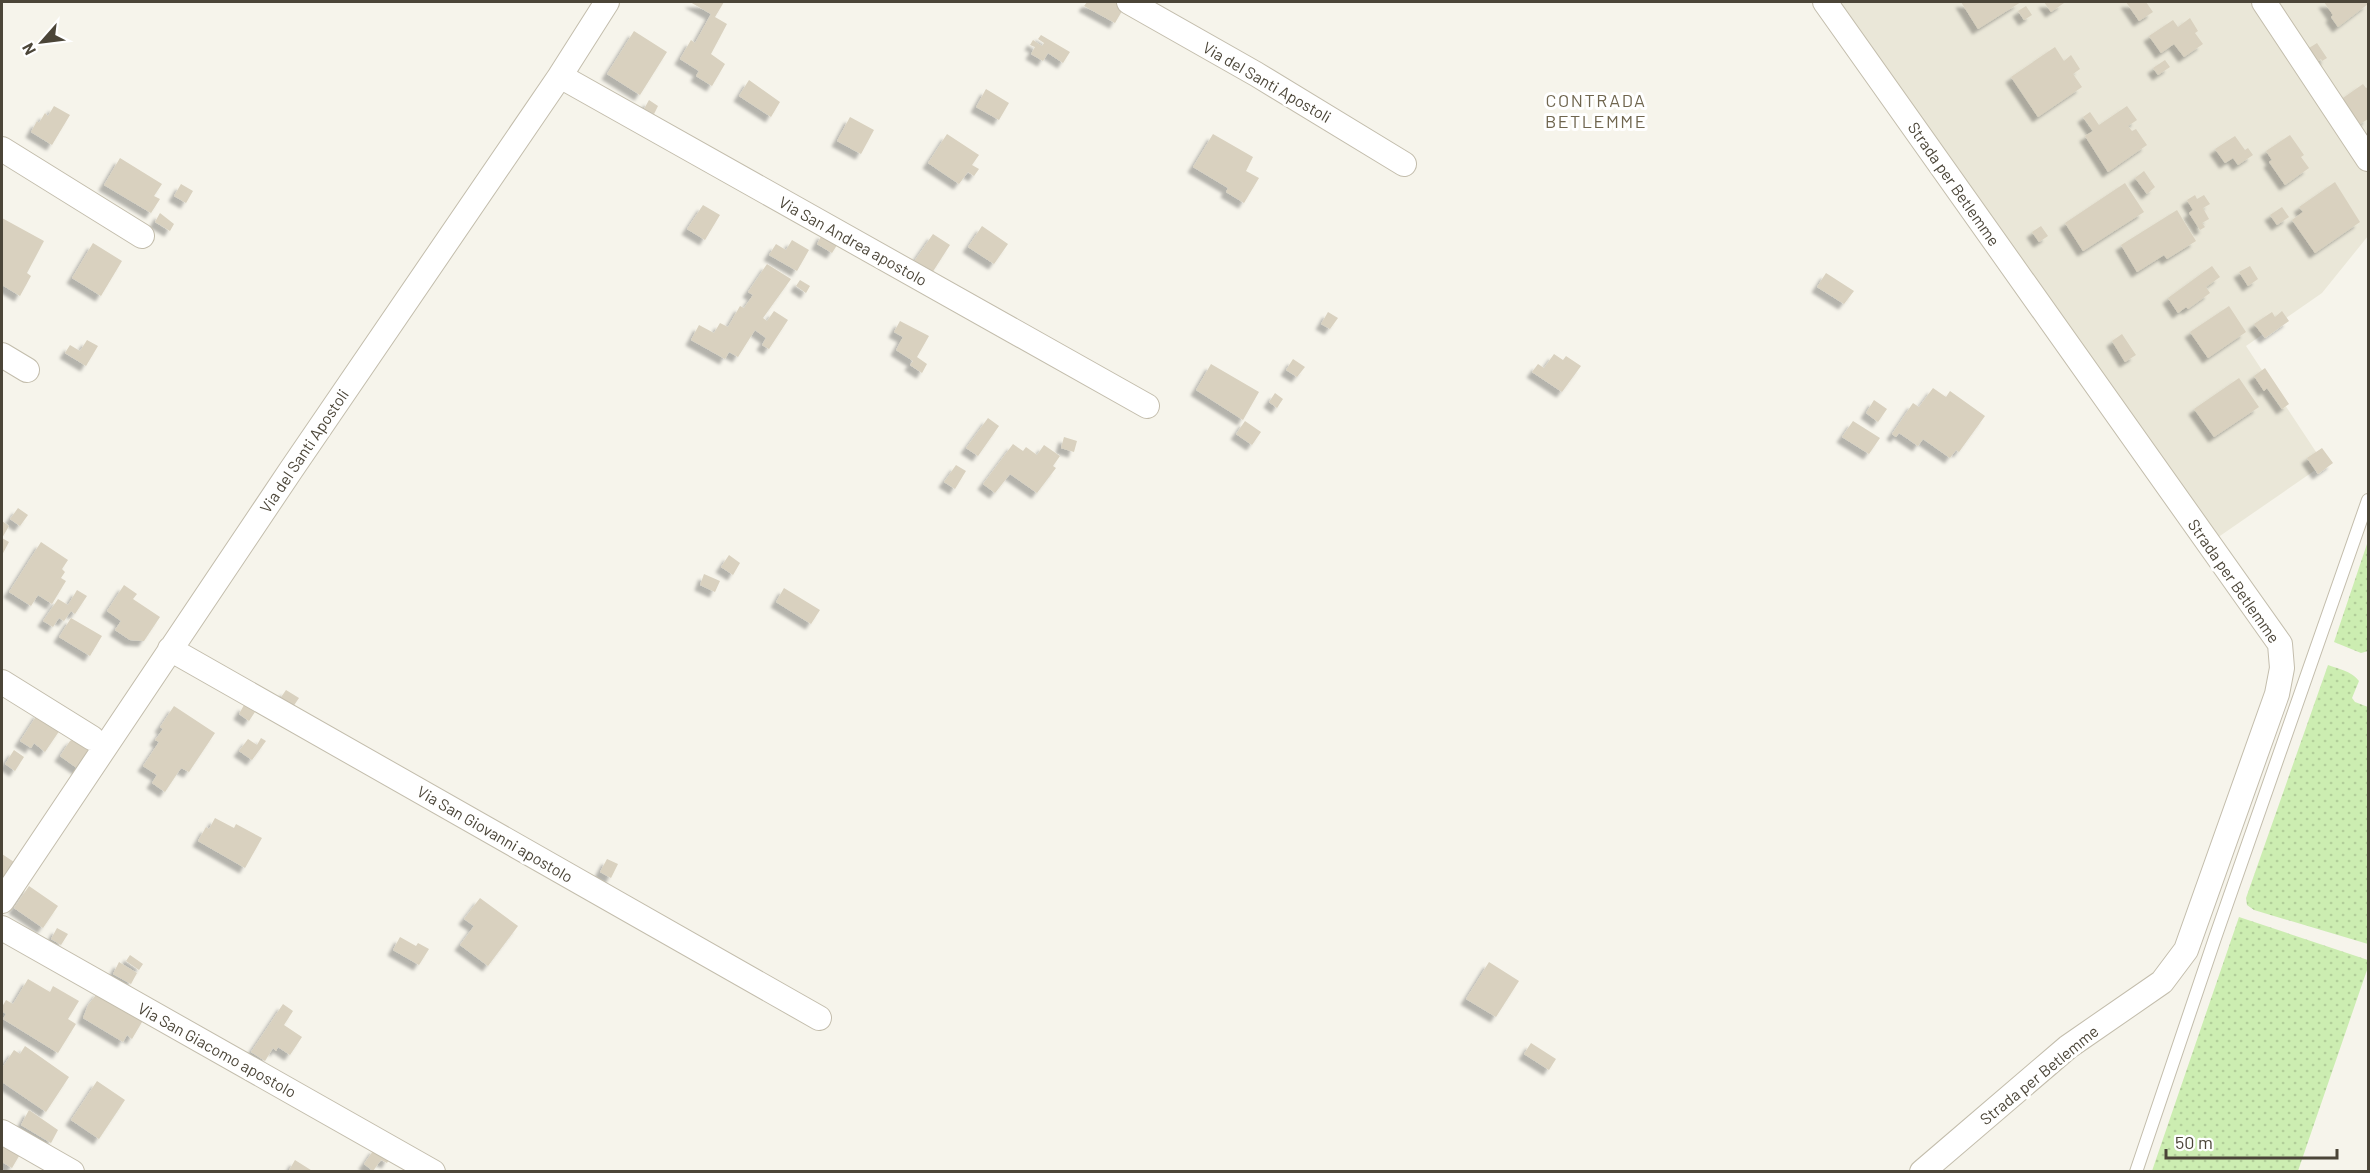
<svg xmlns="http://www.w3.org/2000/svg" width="2370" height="1173" font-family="Barlow,sans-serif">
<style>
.residential{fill:#eae7d8}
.grass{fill:url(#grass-dots)}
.building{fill:#d9d1bf;filter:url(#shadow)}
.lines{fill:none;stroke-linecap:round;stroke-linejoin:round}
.service-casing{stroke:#c3bdac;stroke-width:14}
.minor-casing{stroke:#c3bdac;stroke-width:26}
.service{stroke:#fff;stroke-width:12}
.minor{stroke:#fff;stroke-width:24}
.labels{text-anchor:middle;stroke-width:6;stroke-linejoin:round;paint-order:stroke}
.street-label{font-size:16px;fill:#4b4538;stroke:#fff}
.neighbourhood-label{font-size:18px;letter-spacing:1.5px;fill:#6f654e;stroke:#fff}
</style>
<defs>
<pattern id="grass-dots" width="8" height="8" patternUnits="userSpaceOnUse" patternTransform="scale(1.5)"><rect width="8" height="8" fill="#ccedb1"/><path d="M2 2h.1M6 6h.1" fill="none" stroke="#b1cd99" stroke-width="1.8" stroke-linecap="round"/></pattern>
<filter id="shadow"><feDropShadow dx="-5.5" dy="5.5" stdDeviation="1.5" flood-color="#0004"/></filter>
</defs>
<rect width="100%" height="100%" fill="#f6f4eb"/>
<path class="residential" d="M1836,2H2368V236L2322,293L2246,346L2324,464L2217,538Z"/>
<path class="grass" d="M2368,541V651L2361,653L2334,642Z
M2328,665C2339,669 2351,671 2359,681L2352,698L2355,702L2368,707V944L2254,910L2247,905L2246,898Z
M2239,917L2368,960V967L2298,1171H2152Z"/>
<path class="building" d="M690,2H724L715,17L727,24L711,54L725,64L712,86L696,76L699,71L680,59L691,40L695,43L711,14Z
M1087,2H1116L1125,6L1115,23L1084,6Z
M1961,2H2021L1978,29Z
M2044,2H2063L2064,3L2051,12Z
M2126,2H2146L2153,12L2139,21Z
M2324,2H2368V4L2338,27L2331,17L2333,15Z
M2026,6L2032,15L2024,20L2018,11Z
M2190,18L2198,31L2195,33L2203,44L2184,57L2174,44L2161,53L2149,36L2173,20L2178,27Z
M634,31L667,52L640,95L607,74Z
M1041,35L1070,52L1063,63L1048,53L1043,61L1031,54L1035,47L1030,45L1033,40L1042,46L1044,43L1038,39Z
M2317,43L2327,58L2322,61L2321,59L2318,61L2309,48Z
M2055,47L2064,61L2071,55L2080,69L2073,74L2082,87L2038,117L2011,77Z
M2165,60L2170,67L2158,75L2153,68Z
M749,80L780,102L771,117L739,96Z
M2363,84L2366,88L2368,87V119L2360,124L2343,98Z
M986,89L1009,103L999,120L976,107Z
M649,100L658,106L654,114L644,109Z
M54,106L70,115L52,145L31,132L37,121L39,123L45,113L48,116Z
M2127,106L2137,120L2128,126L2132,131L2136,129L2147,145L2108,172L2085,136L2093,131L2083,117L2090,112L2099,125Z
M850,117L874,130L861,154L837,141Z
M947,134L979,155L972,165L979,169L974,176L968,172L959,184L928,163Z
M1213,134L1253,157L1246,171L1259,178L1244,203L1226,192L1228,188L1193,167Z
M2290,135L2304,155L2301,157L2309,168L2285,185L2269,162L2272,160L2266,151Z
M2235,136L2245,150L2248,148L2253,155L2238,165L2233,158L2225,163L2215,149Z
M120,158L162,184L154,196L160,199L151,213L104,185Z
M2144,171L2155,187L2147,194L2135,178Z
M2335,182L2360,222L2315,253L2292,220L2303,212L2299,207Z
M2125,183L2144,212L2083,251L2065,223Z
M181,184L193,191L186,203L174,196Z
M2195,195L2197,199L2204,195L2210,204L2203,208L2209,219L2202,223L2205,227L2200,230L2189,213L2193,210L2187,200Z
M703,205L720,215L705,240L687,229Z
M2282,207L2289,217L2277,225L2270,215Z
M2177,210L2196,241L2167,259L2164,255L2137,272L2121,245Z
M160,213L174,224L170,231L155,222Z
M2,218L44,241L27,273L31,276L20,296L2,285Z
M982,226L1008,244L994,264L968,247Z
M2041,226L2048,236L2039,242L2032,232Z
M823,233L839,242L832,253L817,244Z
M933,234L950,245L932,273L913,263Z
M792,240L809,250L797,271L769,255L776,244L786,250Z
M93,243L122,261L101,296L72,278Z
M767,264L791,279L763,318L767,321L774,311L788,320L769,349L762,345L766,338L755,330L738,357L729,352L725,359L691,340L699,325L714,333L720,323L728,327L740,306L744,308L753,295L748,292Z
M2212,266L2220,277L2206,287L2210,293L2188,309L2186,307L2178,313L2168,298Z
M2250,266L2258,279L2248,286L2239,272Z
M1826,273L1854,291L1844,304L1817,287Z
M800,280L810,286L806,293L796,286Z
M2229,306L2246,332L2208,358L2190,332Z
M2282,311L2289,321L2265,338L2254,324L2272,312L2275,317Z
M1328,312L1338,318L1330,329L1321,324Z
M900,321L929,336L917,357L927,364L922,373L910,365L913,361L896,350L903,337L894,332Z
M2122,334L2136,355L2125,362L2112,341Z
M87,340L98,346L86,366L65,353L70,345L80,351Z
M1554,354L1563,360L1566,356L1581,366L1562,392L1532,372L1538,364L1544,368Z
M1293,359L1305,367L1297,377L1286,370Z
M1211,364L1259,392L1243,420L1196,390Z
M2265,368L2289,404L2282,409L2267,388L2264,391L2254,376Z
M2239,378L2259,407L2214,437L2194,409Z
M1933,388L1946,397L1950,391L1985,416L1959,452L1956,450L1950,458L1923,439L1918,446L1899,433L1896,437L1892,434L1913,403L1919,407Z
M1275,393L1283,399L1277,408L1269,402Z
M1874,400L1887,409L1878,422L1866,413Z
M988,418L999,426L978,456L966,448Z
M1245,421L1261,432L1252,445L1236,434Z
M1853,421L1880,438L1869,454L1842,437Z
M1064,437L1077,441L1074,452L1061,448Z
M1013,444L1023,451L1026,447L1037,455L1044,445L1060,456L1053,466L1056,468L1037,493L1010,474L995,493L983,484Z
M2322,448L2333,463L2318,474L2307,458Z
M956,465L966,471L955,489L944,482Z
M18,508L28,515L20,526L10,519Z
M2,521L9,526L2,538L9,542L2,555Z
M41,542L68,560L62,569L65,572L61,578L66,581L52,604L38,595L31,606L9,592Z
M729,555L740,563L733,575L721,567Z
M704,574L720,581L715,592L700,585Z
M124,585L137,594L133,599L160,617L144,641L130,640L115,630L121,621L107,611Z
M784,588L820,610L811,624L776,602Z
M77,590L87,596L75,614L71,611L64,621L59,618L53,627L43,621L58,599L68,605Z
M71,618L102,636L90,656L59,637Z
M286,690L299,698L288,714L275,706Z
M244,705L255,712L249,721L239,714Z
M174,706L215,733L189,772L181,768L165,792L152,783L157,775L143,766L159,742L155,740L163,729L160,727Z
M39,712L62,727L45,752L34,743L31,748L20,741Z
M75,738L97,747L81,771L60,756L70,741Z
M261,738L266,741L252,760L239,751L248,739L257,745Z
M14,750L24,757L15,771L5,764Z
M215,818L234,828L236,824L262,838L245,868L198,841L206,827L209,829Z
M2,854L17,864L7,879L2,876Z
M607,859L618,864L611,878L600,872Z
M29,886L58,906L43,928L14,908Z
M480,898L518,926L488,966L460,945L474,926L464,919Z
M57,928L68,934L61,945L51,939Z
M400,937L416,946L418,943L429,949L419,965L393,950Z
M130,955L143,964L139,970L126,961Z
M119,962L137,973L131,984L113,974Z
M1489,962L1519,981L1496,1017L1466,999Z
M28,979L50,992L53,986L79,1001L68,1019L76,1024L58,1053L3,1019L6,1014L2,1011V1007L6,1000L13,1004Z
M99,991L145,1017L132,1039L127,1035L123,1042L83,1018L88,1005Z
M283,1004L293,1011L284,1025L302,1037L290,1055L278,1047L276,1051L273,1048L265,1061L251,1052Z
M1531,1043L1556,1059L1549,1070L1524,1054Z
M25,1046L69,1077L46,1112L2,1082V1068L14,1050L20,1054Z
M97,1081L125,1100L99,1139L71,1120Z
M29,1110L58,1130L51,1143L21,1125Z
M2,1139L22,1151L12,1168L2,1162Z
M375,1148L391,1156L387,1163L381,1160L373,1171L364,1164Z
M295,1160L314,1172H288Z"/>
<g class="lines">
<g class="service-casing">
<path id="service" d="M2136,1172L2215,938L2368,500"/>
</g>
<g class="minor-casing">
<path id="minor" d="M1129,2L1256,74L1404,164
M1825,2L2280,644L2282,668L2277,694L2186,950L2162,982L2068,1047L1922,1172
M2264,2L2368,159
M560,76L1147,406
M2,149L142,236
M2,355L27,370
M170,649L819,1018
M2,682L92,738
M2,901L291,470L560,76L607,2
M2,928L433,1172
M2,1132L72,1172"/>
</g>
<use href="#service" class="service"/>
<use href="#minor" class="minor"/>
</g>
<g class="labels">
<g class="street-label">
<text transform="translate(1267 82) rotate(30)" y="6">Via del Santi Apostoli</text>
<text transform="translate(1954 184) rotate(55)" y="6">Strada per Betlemme</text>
<text transform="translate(853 241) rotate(29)" y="6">Via San Andrea apostolo</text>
<text transform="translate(304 451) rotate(-56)" y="6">Via del Santi Apostoli</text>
<text transform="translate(2234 581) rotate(55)" y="6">Strada per Betlemme</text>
<text transform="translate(495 834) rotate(30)" y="6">Via San Giovanni apostolo</text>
<text transform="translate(217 1050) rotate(29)" y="6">Via San Giacomo apostolo</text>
<text transform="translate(2039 1075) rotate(-39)" y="6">Strada per Betlemme</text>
</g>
<g class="neighbourhood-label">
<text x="1596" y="107">CONTRADA<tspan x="1596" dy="21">BETLEMME</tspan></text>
</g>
</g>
<rect width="2370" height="1173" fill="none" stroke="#4b4538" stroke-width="6"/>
<g transform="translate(42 42) rotate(242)" stroke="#ffffff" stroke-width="4.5" paint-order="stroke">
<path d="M0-4.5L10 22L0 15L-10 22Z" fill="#4b4538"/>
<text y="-9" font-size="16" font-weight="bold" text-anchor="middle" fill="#4b4538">N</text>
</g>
<path d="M2166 1149v9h171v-9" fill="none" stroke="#4b4538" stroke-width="3"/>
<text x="2175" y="1149" font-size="18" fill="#4b4538" stroke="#ffffff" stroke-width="4.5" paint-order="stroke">50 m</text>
</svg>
